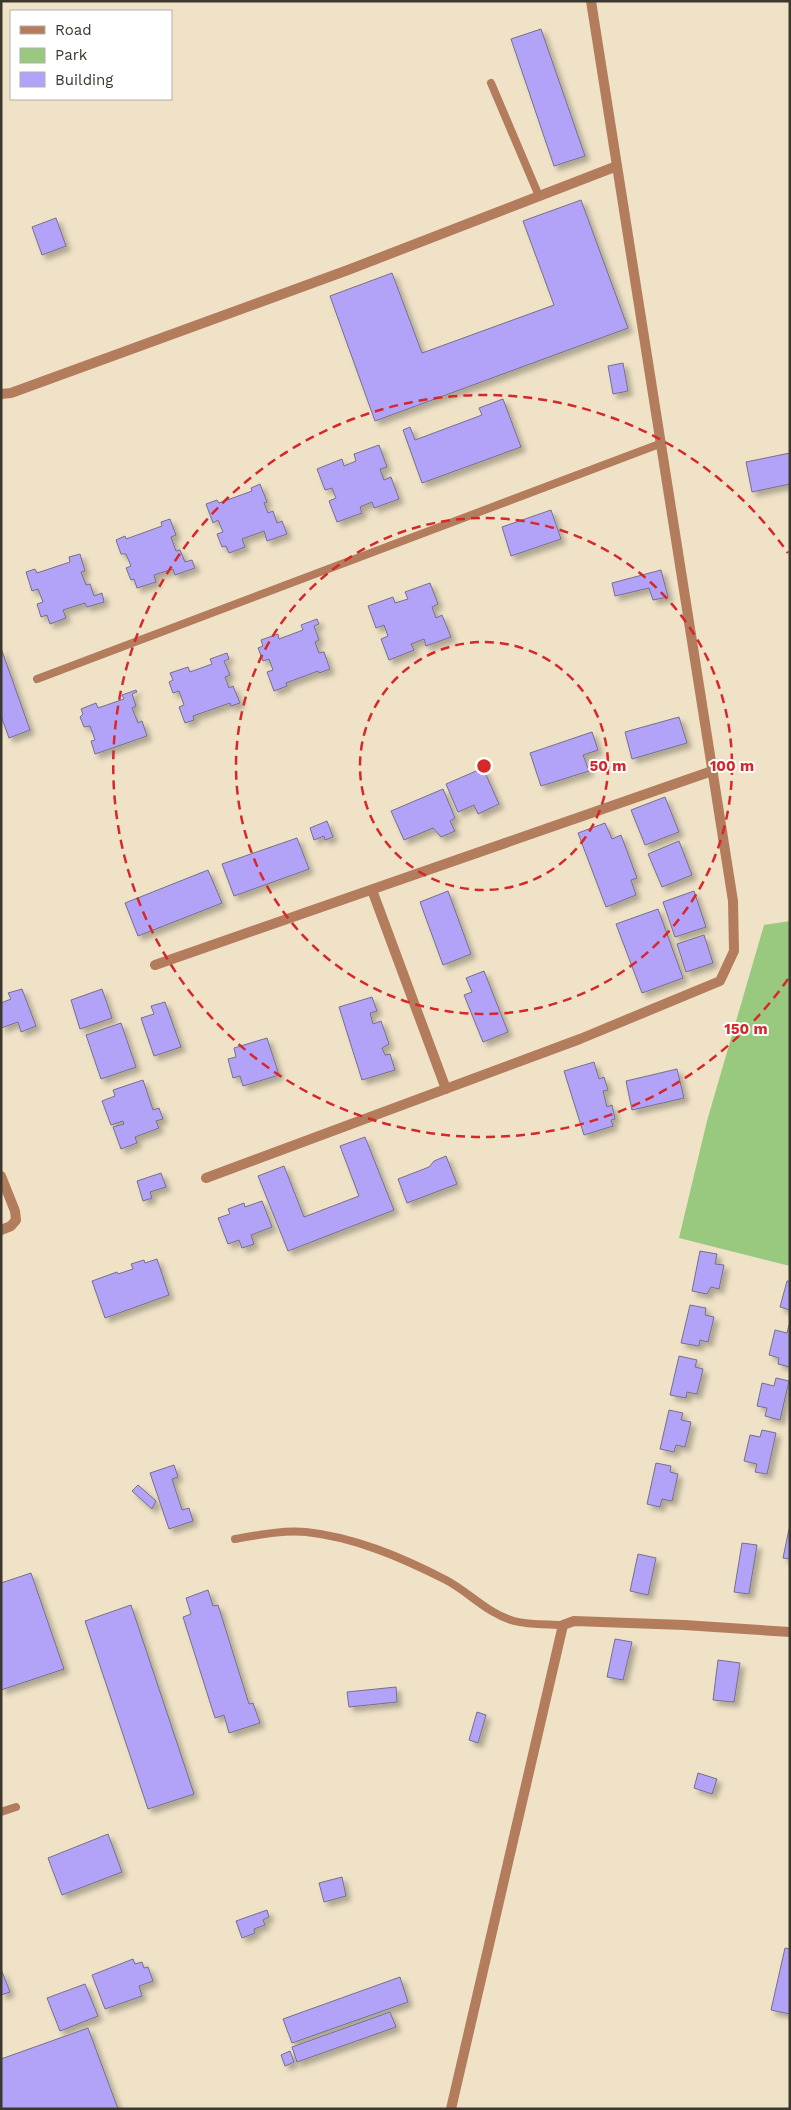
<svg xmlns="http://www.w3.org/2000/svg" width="791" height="2110" font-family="'Work Sans',sans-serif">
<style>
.green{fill:#98c97e}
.building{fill:#b2a3f9;stroke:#747089;filter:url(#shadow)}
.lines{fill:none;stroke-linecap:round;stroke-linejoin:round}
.lane{stroke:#b37c5c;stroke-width:8}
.street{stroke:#b37c5c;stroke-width:10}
.ring{fill:none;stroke:#d62828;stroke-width:2.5;stroke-dasharray:9 6}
.centre{fill:#d62828;stroke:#fff;stroke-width:2.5}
.ring-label{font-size:15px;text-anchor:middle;font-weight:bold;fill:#d62828;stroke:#fff;stroke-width:4;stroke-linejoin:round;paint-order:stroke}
</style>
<defs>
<filter id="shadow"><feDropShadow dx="4.5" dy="4.5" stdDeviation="2.5" flood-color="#0004"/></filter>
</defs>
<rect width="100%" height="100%" fill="#efe2c7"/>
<path class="green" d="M790,921V1266L679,1238L707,1121L764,925Z"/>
<path class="building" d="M541,29L585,156L554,166L511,39Z
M581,200L628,328L375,421L330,296L392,273L422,353L554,305L523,221Z
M56,218L66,246L42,255L32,227Z
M623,363L628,391L613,394L608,366Z
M503,399L521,447L422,483L403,430L410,427L415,440L482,415L479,408Z
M379,445L387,467L380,469L384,480L391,477L399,499L374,508L372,502L360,507L362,513L337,522L329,501L336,498L332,488L325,490L317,469L342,459L344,466L356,461L354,454Z
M790,453V484L752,492L746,462Z
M260,484L267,502L264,503L268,513L273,511L277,523L282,521L287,534L267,541L264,531L242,539L245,547L229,553L226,546L222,547L217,534L223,532L218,520L213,523L206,504L217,500L219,503L252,491L251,488Z
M551,510L561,539L511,556L502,527Z
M170,519L176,535L171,537L176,551L180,550L185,562L192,560L195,568L175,575L173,569L154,575L156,582L137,588L134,579L131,580L126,568L131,566L126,554H121L116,540L125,536L126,539L162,526L161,522Z
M80,554L85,571L81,572L86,585L90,584L94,596L102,593L104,602L87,607L85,603L63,610L66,618L50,624L47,615L41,617L37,604L43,602L38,589L32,591L26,572L35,569L37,573L70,562L69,557Z
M661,570L668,597L653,600L649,588L615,596L612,583Z
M430,583L438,604L432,607L436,618L442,615L451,637L426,646L424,639L411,644L414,650L389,660L381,639L388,636L384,625L376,628L368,606L393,597L395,603L408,599L405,592Z
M317,619L319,624L314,626L319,640L315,642L319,653L324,652L330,669L319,673L318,671L286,683L287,686L274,691L267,672L273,670L269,659L263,661L258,648L263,646L261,640L278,634L279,639L303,630L301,625Z
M1,648L30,730L9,738L1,716Z
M227,653L229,659L224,661L230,675L225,677L229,688L233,686L240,703L231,706L230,703L193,716L194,720L185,723L179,707L184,705L179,691L173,693L169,682L173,680L170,673L188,667L190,672L212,664L210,659Z
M136,690L137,692L132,694L136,706L132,708L138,723L142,721L147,736L95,754L91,741L95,740L90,726L84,727L80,717L83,714L81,709L96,703L98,708L124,699L122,695Z
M679,717L687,743L632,759L625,732Z
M592,732L598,750L583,755L589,771L541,786L530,753Z
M483,768L499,804L478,814L474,805L458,812L446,784Z
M443,789L455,818L450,821L455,831L441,837L433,828L404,840L391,811Z
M665,797L679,832L645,845L631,810Z
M327,821L333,837L325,840L324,836L314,840L310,828Z
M605,823L612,839L621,835L637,878L631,880L636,895L606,907L578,833Z
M297,838L309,869L234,896L222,864Z
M679,841L692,875L662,887L648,854Z
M208,870L222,903L138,936L125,903Z
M448,891L471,954L443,965L420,902Z
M694,891L706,927L675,937L663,902Z
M658,909L683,978L642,993L616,924Z
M704,935L713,963L686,972L677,944Z
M484,971L508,1032L483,1042L464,995L472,992L466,978Z
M22,989L36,1026L21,1032L18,1022L1,1028V1003L11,999L8,993Z
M102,989L112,1018L80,1029L71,1000Z
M372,997L377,1011L370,1013L373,1024L381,1021L389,1044L382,1048L385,1055L390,1054L395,1070L362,1080L339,1007Z
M165,1002L181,1047L154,1056L141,1018L154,1014L151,1006Z
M121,1023L136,1067L101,1079L86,1035Z
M267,1038L279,1075L243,1086L240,1076L233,1078L228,1059L236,1057L234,1048Z
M594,1062L599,1079L604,1077L608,1090L603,1091L607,1107L612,1105L615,1119L611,1120L613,1126L584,1135L564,1071Z
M677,1069L684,1098L632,1110L626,1081Z
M143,1080L153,1110L159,1108L163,1119L156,1121L159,1128L135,1137L137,1143L121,1149L113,1127L124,1124L123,1121L111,1125L102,1101L115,1096L113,1090Z
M365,1137L394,1210L288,1251L258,1176L284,1166L304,1217L359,1196L340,1146Z
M446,1156L457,1184L407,1203L398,1179L429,1167L434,1161Z
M161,1173L166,1187L150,1192L152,1198L143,1201L137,1181Z
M262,1201L272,1227L251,1235L254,1244L242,1248L239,1240L228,1244L218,1218L230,1214L228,1209L244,1203L245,1207Z
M700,1251L717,1254L715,1264L724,1265L719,1289L711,1287L707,1294L692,1291Z
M157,1259L169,1295L105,1318L92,1281L117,1272L118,1274L133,1269L131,1264L144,1260L145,1263Z
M787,1281H790V1310L780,1307Z
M690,1305L706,1308L705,1315L714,1317L708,1342L700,1340L699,1346L681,1343Z
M789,1325H790V1367L778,1364L779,1358L769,1355L775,1330L787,1333Z
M679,1356L697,1360L695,1367L703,1369L697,1394L687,1392L686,1398L670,1395Z
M776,1378L789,1381L780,1420L765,1416L767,1408L757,1406L762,1383L774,1386Z
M669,1410L683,1413L681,1420L691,1422L685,1447L676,1445L674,1452L660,1449Z
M762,1430L776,1433L767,1474L755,1472L757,1464L744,1461L750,1435L760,1437Z
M656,1463L671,1466L670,1472L678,1474L672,1501L662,1499L660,1507L647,1504Z
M174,1465L178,1477L172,1479L182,1510L189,1508L193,1521L169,1529L150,1473Z
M138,1485L156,1501L152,1509L132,1491Z
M789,1529H790V1559L783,1558Z
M742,1543L757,1545L749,1594L734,1592Z
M638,1554L656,1558L648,1595L630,1591Z
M31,1573L64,1669L1,1690V1583Z
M208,1590L213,1606L218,1605L249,1704L253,1703L260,1723L229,1733L224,1715L215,1718L183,1617L191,1614L186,1598Z
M131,1605L194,1794L148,1809L85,1621Z
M615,1639L632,1642L623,1680L607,1677Z
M718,1660L740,1663L734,1702L713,1700Z
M396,1687L397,1702L349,1707L347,1692Z
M477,1712L486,1715L478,1743L469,1740Z
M698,1773L717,1779L712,1794L694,1788Z
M108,1834L122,1872L62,1895L48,1858Z
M342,1877L346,1896L324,1902L319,1883Z
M267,1910L269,1917L263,1920L265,1925L254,1929L255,1933L242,1938L236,1921Z
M785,1948L790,1949V2014L771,2010Z
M133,1959L135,1964L142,1962L144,1968L148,1967L153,1981L139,1986L142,1996L105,2009L92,1975Z
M1,1969L10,1992L1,1995Z
M400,1977L408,2002L292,2043L283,2019Z
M85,1984L98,2016L60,2031L47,1998Z
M390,2012L396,2027L297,2062L292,2047Z
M88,2028L118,2109H1V2059Z
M290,2051L294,2062L285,2066L281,2055Z"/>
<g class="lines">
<path class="lane" d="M491,83L539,196
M37,679L662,443
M235,1539C258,1535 283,1530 306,1532C355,1537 403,1558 446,1580C469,1592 488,1614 514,1621C529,1625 548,1624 563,1625
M1,1812L16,1807"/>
<path class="street" d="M1,394L11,393L348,270L617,166
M372,890L446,1089
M155,965L712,771
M1,1176L15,1211L16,1220L11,1226L1,1230
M206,1178L580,1039L720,981L734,951L733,901L591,1
M451,2109L563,1625L574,1621L684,1625L790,1632"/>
</g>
<g class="ring">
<circle cx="484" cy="766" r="124"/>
<circle cx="484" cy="766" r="248"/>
<path d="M788 979A371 371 0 1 1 788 553"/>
</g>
<circle cx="484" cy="766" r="8" class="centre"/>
<g class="ring-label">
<text x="608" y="771">50 m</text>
<text x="732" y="771">100 m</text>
<text x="746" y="1034">150 m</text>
</g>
<rect width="791" height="2110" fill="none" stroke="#3d382d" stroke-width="5"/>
<rect x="10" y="10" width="162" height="90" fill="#ffffff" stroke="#b1afab"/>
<rect x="20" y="26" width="25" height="8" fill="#b37c5c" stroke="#b1afab"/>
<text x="55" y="35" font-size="15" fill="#3d382d">Road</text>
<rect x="20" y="48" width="25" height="15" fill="#98c97e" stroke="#b1afab"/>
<text x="55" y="60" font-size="15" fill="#3d382d">Park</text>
<rect x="20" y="72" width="25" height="15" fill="#b2a3f9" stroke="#b1afab"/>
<text x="55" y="85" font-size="15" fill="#3d382d">Building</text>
</svg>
